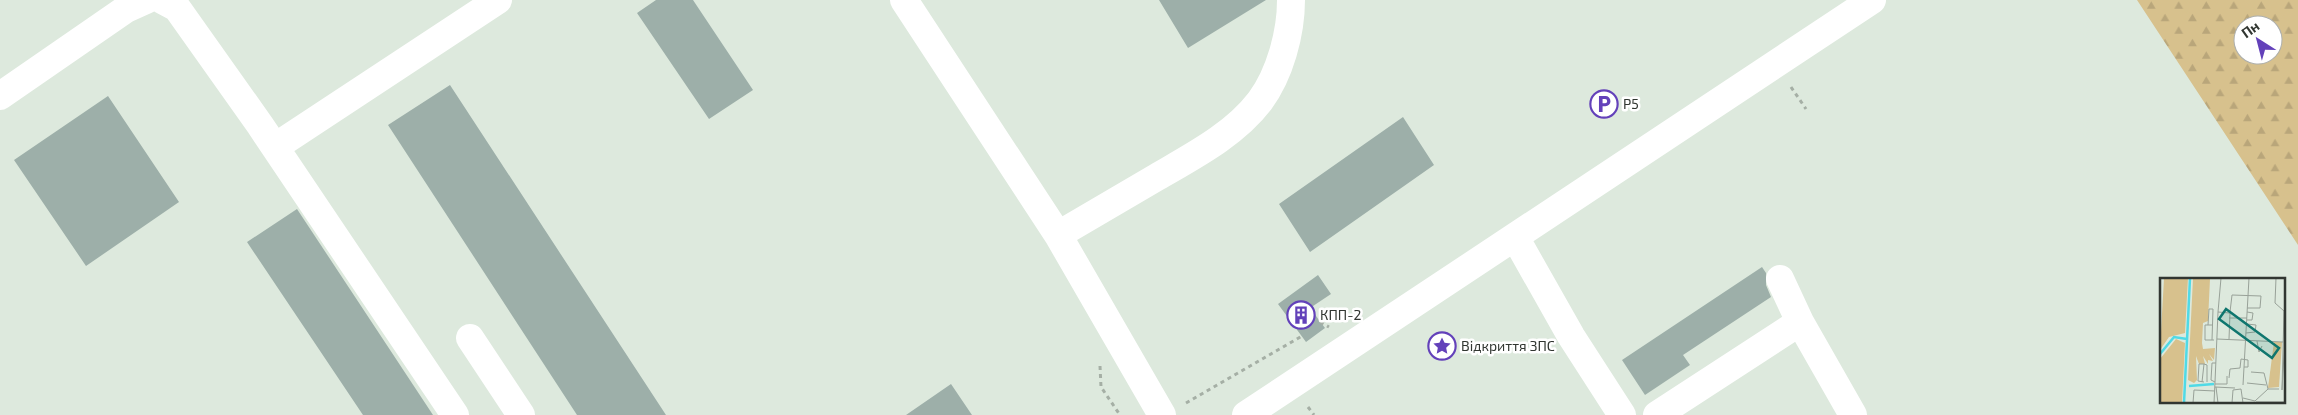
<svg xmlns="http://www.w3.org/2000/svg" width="2298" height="415" font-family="'Exo 2',sans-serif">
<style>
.forest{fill:url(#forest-firs);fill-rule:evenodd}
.building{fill:#9dafa9}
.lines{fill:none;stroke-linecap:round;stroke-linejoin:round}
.path{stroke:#a5afa5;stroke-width:3;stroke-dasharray:4 4;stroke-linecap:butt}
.minor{stroke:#fff;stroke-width:28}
.labels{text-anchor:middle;stroke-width:5;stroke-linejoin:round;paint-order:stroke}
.poi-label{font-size:14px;fill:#313631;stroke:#fff;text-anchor:start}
.inset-river{fill:none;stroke:#50dae6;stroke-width:2.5}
.inset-road{fill:none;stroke:#98a198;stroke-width:1}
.view{fill:#0f766e;fill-opacity:0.15;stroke:#0f766e;stroke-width:2.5}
.inset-edge{fill:none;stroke:#313631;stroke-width:2.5}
</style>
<defs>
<pattern id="forest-firs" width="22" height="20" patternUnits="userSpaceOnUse" patternTransform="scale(1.25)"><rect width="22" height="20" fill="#d7c18d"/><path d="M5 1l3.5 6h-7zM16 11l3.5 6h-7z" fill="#b9a67a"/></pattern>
</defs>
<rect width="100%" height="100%" fill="#dde9dd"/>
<path class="forest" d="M2137,0H2298V245ZM2243,25H2273V55H2243Z"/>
<path class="building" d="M656,0H693L753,90L709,119L637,13Z
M1159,0H1266L1188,48Z
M450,85L666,415H577L388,125Z
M108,96L179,202L86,266L14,160Z
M1403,117L1434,165L1310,252L1279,204Z
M297,209L433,415H363L247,242Z
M1762,267L1766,273V285L1771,297L1683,355L1690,365L1645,395L1622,360Z
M1318,275L1331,294L1310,308L1325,328L1306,342L1278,304Z
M951,384L972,415H906Z"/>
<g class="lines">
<path class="path" d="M1791,87L1806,109
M1320,322L1329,327
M1100,366L1101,387L1120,415
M1186,403L1302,336
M1308,407L1314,415"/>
<path class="minor" d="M162,0L177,8L260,125L455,415
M904,0L1058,235L1162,415
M0,96L126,9L146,0
M275,147L498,0
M1058,235C1091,216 1124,196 1157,177C1193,156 1234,135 1260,101C1280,74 1291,33 1291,0
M1515,237L1571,336L1622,415
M1780,279L1800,322L1853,415
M470,338L521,415
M1246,415L1872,0
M1657,415L1800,322"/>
</g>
<defs>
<g id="parking-ring" transform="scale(1.4375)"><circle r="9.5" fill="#fff" stroke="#6341ba" stroke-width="1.5"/><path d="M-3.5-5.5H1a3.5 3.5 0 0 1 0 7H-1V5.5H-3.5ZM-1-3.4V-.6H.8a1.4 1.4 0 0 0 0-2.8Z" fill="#6341ba"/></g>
<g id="building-ring" transform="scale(1.4375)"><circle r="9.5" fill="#fff" stroke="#6341ba" stroke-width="1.5"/><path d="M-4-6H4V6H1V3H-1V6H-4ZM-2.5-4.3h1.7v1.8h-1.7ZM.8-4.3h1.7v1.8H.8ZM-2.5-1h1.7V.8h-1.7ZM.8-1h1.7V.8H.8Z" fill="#6341ba"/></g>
<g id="sight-ring" transform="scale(1.4375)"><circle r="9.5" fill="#fff" stroke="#6341ba" stroke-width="1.5"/><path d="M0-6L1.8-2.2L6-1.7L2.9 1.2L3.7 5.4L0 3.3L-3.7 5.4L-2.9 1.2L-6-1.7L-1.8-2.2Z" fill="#6341ba"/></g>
</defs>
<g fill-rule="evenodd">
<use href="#parking-ring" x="1604" y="104"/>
<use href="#building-ring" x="1301" y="315"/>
<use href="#sight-ring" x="1442" y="346"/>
</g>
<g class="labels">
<g class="poi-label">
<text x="1623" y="109">P5</text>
<text x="1320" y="320">КПП-2</text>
<text x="1461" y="351">Відкриття ЗПС</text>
</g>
</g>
<g transform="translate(2160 278)">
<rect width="125" height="125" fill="#dde9dd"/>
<path d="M4,0H28L25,55L9,59L0,72ZM33,0H51L48,1H50L48,43L43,45L42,65L43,71L55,70L54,82L49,76L53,83L48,82V86L43,78L45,86H39L36,78L37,102L34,105L28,102ZM16,61L25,65L22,125H0V81Z" fill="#d7c18d"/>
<path d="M114,64H122L119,109L108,110Z" fill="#d7c18d"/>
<path class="inset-river" d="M0,76L14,59L27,61M29,108L54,106M24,125L30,0"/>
<path class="inset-road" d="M116,0L115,25L124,33L122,112L125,58M58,34L61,0M70,34L72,17L101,18L100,30H87M69,40H87M87,42H92L93,35L87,34M48,47L49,31H53L52,62M53,47H45V62H54M86,55L95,54L96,47L87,46M57,61L123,64M97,63L99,74L102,68M44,86H39L38,103L44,104M91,94L104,95L108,111M69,100L70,91L80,90L81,81L88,82V89H84M42,104L44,86L47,87V104M55,104L58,34L70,35L69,61M87,105L106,107M55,106H67V98M83,107L89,0M55,109L75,110M56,109L58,125M83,120L95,123L108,111H119M96,124H125M33,125L34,112L55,113M54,125L55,104L51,102L52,85H56M72,125L73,112L81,111L83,125"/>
<path class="view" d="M66,31L119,70L112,80L59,41Z"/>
<rect width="125" height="125" class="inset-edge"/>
</g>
<g transform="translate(2258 40) rotate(324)"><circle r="24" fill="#ffffff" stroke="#adafad"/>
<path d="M0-4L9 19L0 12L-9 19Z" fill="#6341ba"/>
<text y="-8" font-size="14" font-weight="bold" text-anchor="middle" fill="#313631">Пн</text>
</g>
</svg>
